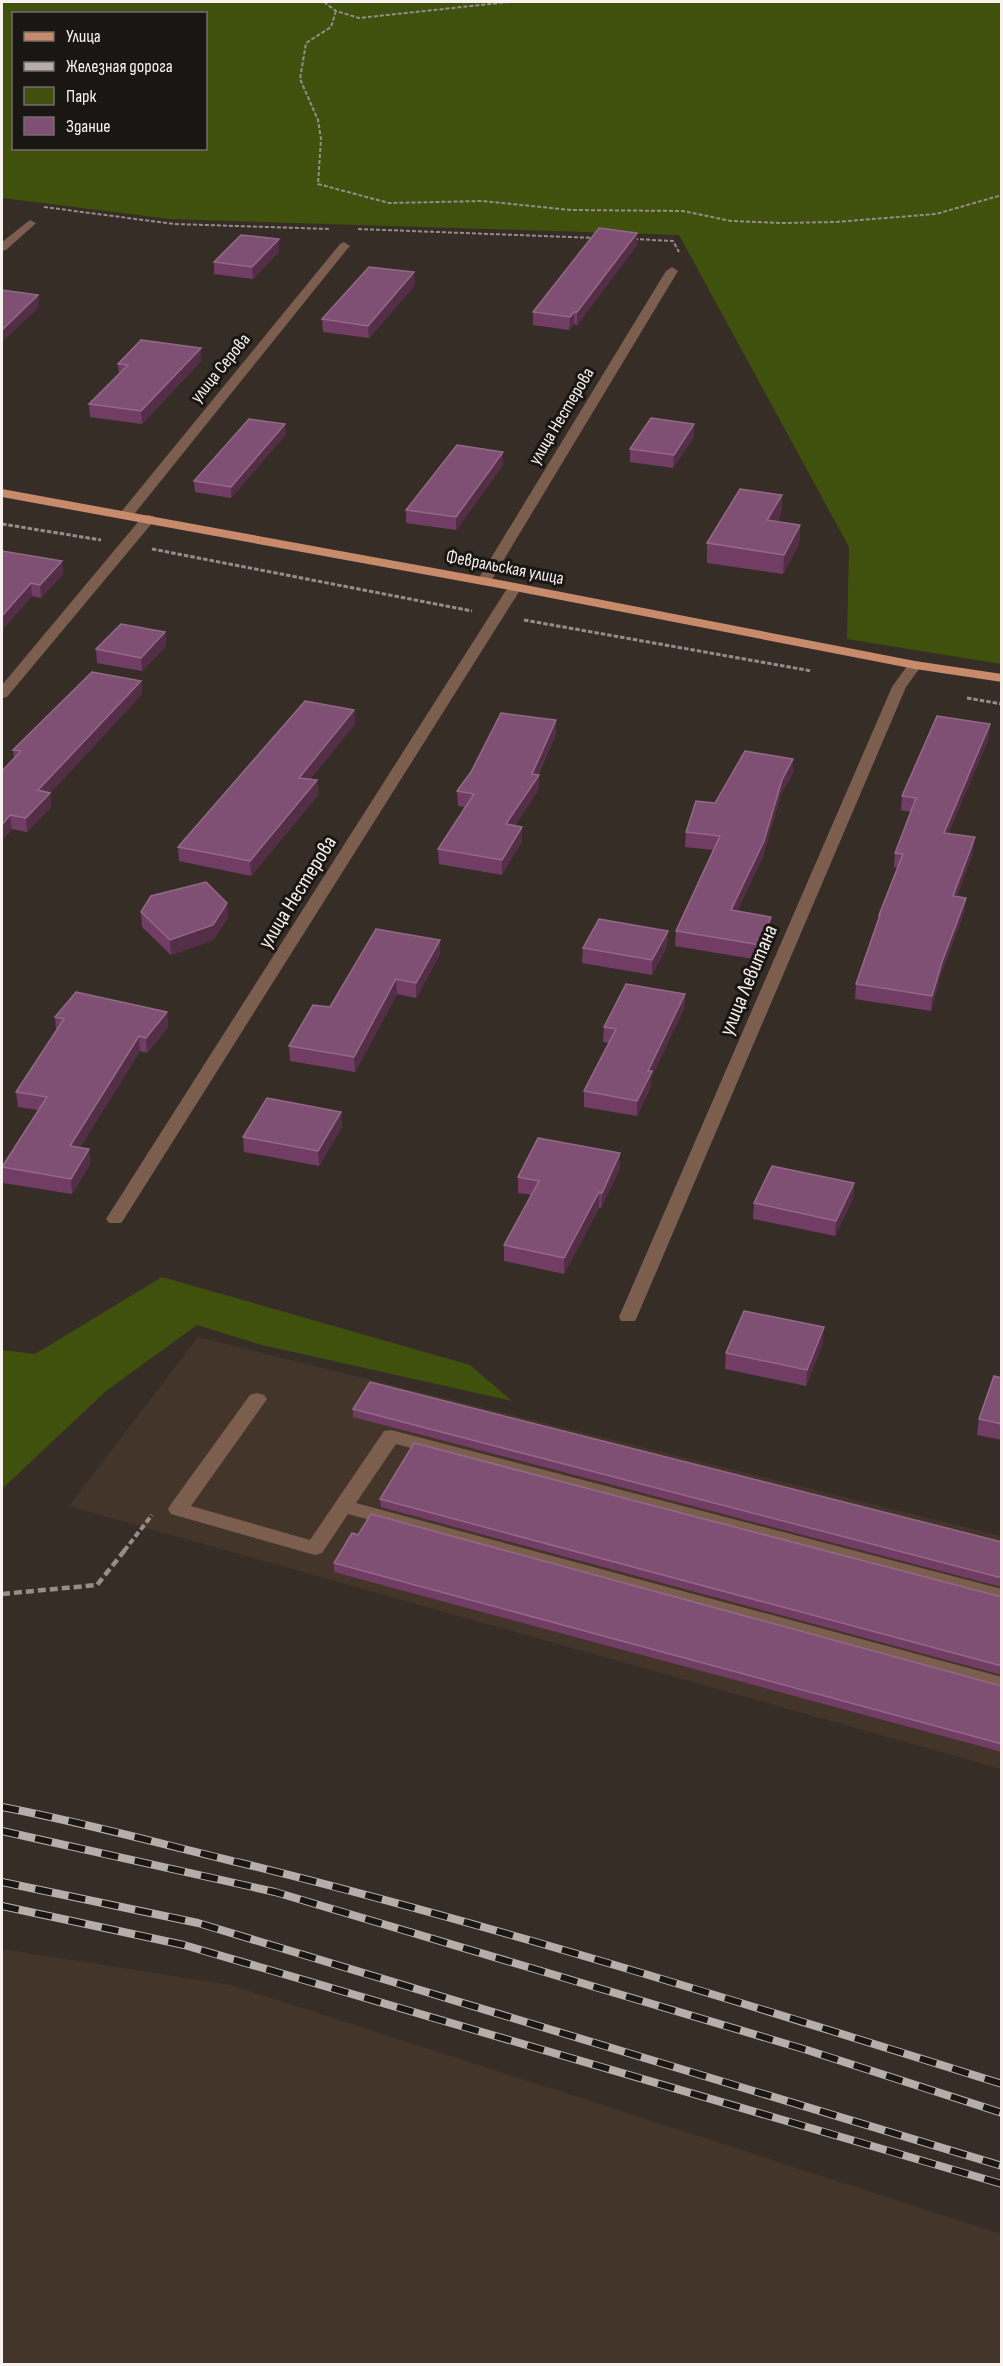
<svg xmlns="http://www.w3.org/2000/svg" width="1003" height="2366" font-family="'Sofia Sans Condensed',sans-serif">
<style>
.built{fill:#44352b}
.green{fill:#3f510d;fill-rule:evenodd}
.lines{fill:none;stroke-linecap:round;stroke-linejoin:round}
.path-far3{stroke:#958d89;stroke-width:2;stroke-dasharray:4 2;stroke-linecap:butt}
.path-far2{stroke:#958d89;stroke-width:3;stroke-dasharray:4.5 2;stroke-linecap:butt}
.path-far1{stroke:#958d89;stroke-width:4;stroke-dasharray:6 3;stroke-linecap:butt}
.path{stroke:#958d89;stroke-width:4.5;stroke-dasharray:8 4;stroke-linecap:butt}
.minor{fill:#7c5e4f;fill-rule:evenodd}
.major{fill:#c78b6b;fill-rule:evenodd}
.rail-casing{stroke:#b5aeaa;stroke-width:8}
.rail{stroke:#1a1614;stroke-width:6;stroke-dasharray:17;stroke-linecap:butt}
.wall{fill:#723d65}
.shaded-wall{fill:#542e46}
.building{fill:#805074;stroke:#936987;stroke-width:1.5}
.labels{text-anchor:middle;stroke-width:6;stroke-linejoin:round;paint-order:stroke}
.far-street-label{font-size:18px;fill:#f8f1ee;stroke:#1a1614}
.street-label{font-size:21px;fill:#f8f1ee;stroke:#1a1614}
</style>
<rect width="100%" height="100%" fill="#362d27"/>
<path class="built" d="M198,1337L1001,1536V1769L69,1506Z
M2,1949L231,1985L1001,2234V2364H2Z"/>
<path class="green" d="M2,2H1001V664L847,639L849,547L679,235L170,219L2,198ZM14,14H206V148H14Z
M162,1277L470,1365L512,1401L262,1345L197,1325L106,1391L2,1489V1350L35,1354Z"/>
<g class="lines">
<path class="path-far3" d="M324,2L336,11L359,18L509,2
M336,11L331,27L306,43L300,79L318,120L321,139L318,184L389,203L482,201L571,210L683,211L731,221L782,223L835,222L936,214L1002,195
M44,207L174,224L330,229
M358,229L596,238
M634,239L673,241L679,252"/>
<path class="path-far2" d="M2,524L101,540
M152,549L472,611
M524,620L812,671
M967,698L1002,704"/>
<path class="path-far1" d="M124,1551L152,1515"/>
<path class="path" d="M2,1594L97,1585L125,1550"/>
<path class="minor" d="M30,220L36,223L34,225L6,250L2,251V242Z
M344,242L350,246L348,248L131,518H121L119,515L121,512L340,244Z
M672,267L678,271L491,581L484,585L479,584L477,581L666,271Z
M148,515L153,516L155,519L153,522L7,697L2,698V685L143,516Z
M515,583L522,587L124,1219L121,1223H109L106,1219L508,587Z
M915,661L922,665L906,687L637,1317L635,1321H621L619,1317L892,687L910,662Z
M257,1393L264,1395L267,1399L191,1506L310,1540L384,1431L391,1430L1002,1589V1603L396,1444L356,1503L1002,1677V1693L348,1514L322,1553L315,1555L171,1514L168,1509L171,1504L250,1395Z"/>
<path class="major" d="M2,489L515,583L915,661L1002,674V682L915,669L515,591L2,497Z"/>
<g class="rail-casing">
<path id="rail" d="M2,1807C82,1822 161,1844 241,1863C497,1926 750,2005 1002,2084
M2,1831L275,1892L807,2050L1002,2113
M2,1882L198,1923L1002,2166
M2,1906L184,1945L1002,2184"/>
</g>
<use href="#rail" class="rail"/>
</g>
<path class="wall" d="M279,239V252L253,279L214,274V262Z
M637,245L577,325L574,324L569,330L533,325V312Z
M415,285L369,338L323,332L322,319Z
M201,348V361L142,424L90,417L89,404L119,374L118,364Z
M286,434L231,498L195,492L194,481Z
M694,437L673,468L630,462V449Z
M503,465L456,530L406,523V510Z
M782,495L781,514L777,522L800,525L799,544L783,574L707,563V543Z
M2,551L62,561L63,574L41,598L32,596L2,630Z
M165,632L166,646L142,671L97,663L96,649Z
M141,681L142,694L50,793L51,807L27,832L12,829L2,840V771L14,758L13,750Z
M354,710L355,724L310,779L317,780L318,795L251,876L179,861L178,847Z
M556,720V734L538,775L539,789L515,825L522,841L502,875L439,864L438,849L465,807L458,806L457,791L471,772Z
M989,738L948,833L973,852L957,896L964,912L940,977L931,1011L855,999L856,984L878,922L879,915L898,868L894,867L895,853L911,812L901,810L902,796Z
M793,759V773L781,794L763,856L737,911L771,931L759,960L675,946L676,931L714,850L685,847L686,832L715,803Z
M141,912L228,918L213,940L171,955L142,927Z
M668,931L667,946L652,975L582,963L583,948Z
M440,954L416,998L397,994L355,1072L290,1061L289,1046L330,1007Z
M685,994L684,1009L651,1078V1086L637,1116L584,1107V1091L609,1043L603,1042L604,1027Z
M167,1012L168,1027L147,1053L140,1051L80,1147L89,1149L90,1164L72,1194L3,1183L2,1167L38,1110L18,1107L16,1092L56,1030L55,1017Z
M341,1112L342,1127L319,1166L244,1152L243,1137Z
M620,1153V1168L601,1208H599L564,1274L504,1261V1245L532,1195L518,1193V1177Z
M854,1183L853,1198L835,1236L753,1219L754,1203Z
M823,1343L806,1386L725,1369L726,1353Z
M1002,1378V1440L977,1435L979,1419Z
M353,1409L1002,1542V1587L353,1417Z
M380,1499L1002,1597V1675L381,1507Z
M334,1563L1002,1686V1752L334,1572Z"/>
<path class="shaded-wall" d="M637,233V245L577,325V312Z
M279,239V252L253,279L252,267Z
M414,272L415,285L369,338L368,326Z
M38,295L39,307L2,342V330Z
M574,312V324L569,330L570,317Z
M201,348V361L142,424L141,411Z
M285,424L286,434L231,498V487Z
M694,424V437L673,468L674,455Z
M503,452V465L456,530V517Z
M782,495L781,514L766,539L767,520Z
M800,525L799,544L783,574L784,555Z
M62,561L63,574L41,598L40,585Z
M31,583L32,596L2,630V616Z
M165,632L166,646L142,671L141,658Z
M141,681L142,694L50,793L51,807L27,832L26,818L38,790Z
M354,710L355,724L299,792V778Z
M556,720V734L533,784L539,775V789L506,838V824L532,774Z
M990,724L989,738L943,847L944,833Z
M793,759V773L781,794L763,856L731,925V910L782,780Z
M317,780L318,795L251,876L250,861Z
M10,815L12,829L2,840V825Z
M522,827V841L502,875V860Z
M975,837L973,852L952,910L953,896Z
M966,898L964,912L940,977L931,1011L932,996L942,962Z
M227,903L228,918L213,940L171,955L170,940Z
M771,917V931L759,960L760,945Z
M668,931L667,946L652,975V960Z
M440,940V954L416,998V983Z
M396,979L397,994L355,1072L354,1057Z
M685,994L684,1009L651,1078V1086L637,1116V1101L648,1071Z
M167,1012L168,1027L147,1053L146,1038Z
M139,1036L140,1051L71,1161L70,1146Z
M341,1112L342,1127L319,1166L318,1151Z
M89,1149L90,1164L72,1194L71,1179Z
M620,1153V1168L601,1208L602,1193Z
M854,1183L853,1198L835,1236L836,1221Z
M599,1192V1208L564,1274V1258Z
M824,1327L823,1343L806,1386L807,1370Z"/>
<path class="building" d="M599,228L637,233L577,312H574L570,317L533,312Z
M241,235L279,239L252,267L214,262Z
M369,267L414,272L368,326L322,319Z
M2,290L38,295L2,330Z
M141,340L201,348L141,411L89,404L128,365L118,364Z
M651,418L694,424L674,455L630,449Z
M249,419L285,424L231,487L194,481Z
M457,445L503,452L456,517L406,510Z
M740,489L782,495L767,520L800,525L784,555L707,543Z
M2,551L62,561L40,585L31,583L2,616Z
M121,624L165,632L141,658L96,649Z
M92,672L141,681L38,790L50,793L26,818L10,815L2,825V771L21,751L13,750Z
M305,701L354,710L299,778L317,780L250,861L178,847Z
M501,713L556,720L532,774L539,775L506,824L522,827L502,860L438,849L474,794L457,791L471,772Z
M937,716L990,724L944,833L975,837L953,896L966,898L942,962L932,996L856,984L880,915H879L903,854L895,853L916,798L902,796Z
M745,751L793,759L782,780L764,841L731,910L771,917L760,945L676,931L720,836L686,832L696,801L715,803Z
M206,882L227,903L213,925L170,940L141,912L151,896Z
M599,919L668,931L652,960L583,948Z
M376,929L440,940L416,983L396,979L354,1057L289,1046L313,1005L330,1007Z
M626,984L685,994L648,1071H652L637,1101L584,1091L616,1029L604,1027Z
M76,992L167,1012L146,1038L139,1036L70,1146L89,1149L71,1179L2,1167L47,1097L16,1092L64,1019L55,1017Z
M267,1098L341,1112L318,1151L243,1137Z
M538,1138L620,1153L602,1193L599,1192L564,1258L504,1245L539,1181L518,1177Z
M772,1166L854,1183L836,1221L754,1203Z
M744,1311L824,1327L807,1370L726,1353Z
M994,1376L1002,1378V1424L979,1419Z
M370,1382L1002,1542V1578L353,1409Z
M414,1443L1002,1597V1666L380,1499Z
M371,1514L1002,1686V1744L334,1563L352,1533L358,1535Z"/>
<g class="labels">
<g class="far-street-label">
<text transform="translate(220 368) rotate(-51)" y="6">улица Серова</text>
<text transform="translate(561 416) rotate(-59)" y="6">улица Нестерова</text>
<text transform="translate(505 567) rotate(11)" y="6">Февральская улица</text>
</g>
<g class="street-label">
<text transform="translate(297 892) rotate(-58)" y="7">улица Нестерова</text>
<text transform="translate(748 980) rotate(-67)" y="7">улица Левитана</text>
</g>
</g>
<rect width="1003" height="2366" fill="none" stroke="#f8f1ee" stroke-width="6"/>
<rect x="12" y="12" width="195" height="138" fill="#1a1614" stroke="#736e6b" stroke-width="1.5"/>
<rect x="24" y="32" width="30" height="9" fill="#c78b6b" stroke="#736e6b" stroke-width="1.5"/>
<text x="66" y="42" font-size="18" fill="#f8f1ee">Улица</text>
<rect x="24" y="62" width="30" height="9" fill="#b5aeaa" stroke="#736e6b" stroke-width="1.5"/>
<text x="66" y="72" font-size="18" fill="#f8f1ee">Железная дорога</text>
<rect x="24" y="87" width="30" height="18" fill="#3f510d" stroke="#736e6b" stroke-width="1.5"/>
<text x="66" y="102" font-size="18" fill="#f8f1ee">Парк</text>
<rect x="24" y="117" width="30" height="18" fill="#805074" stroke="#736e6b" stroke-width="1.5"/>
<text x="66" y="132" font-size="18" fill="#f8f1ee">Здание</text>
</svg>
